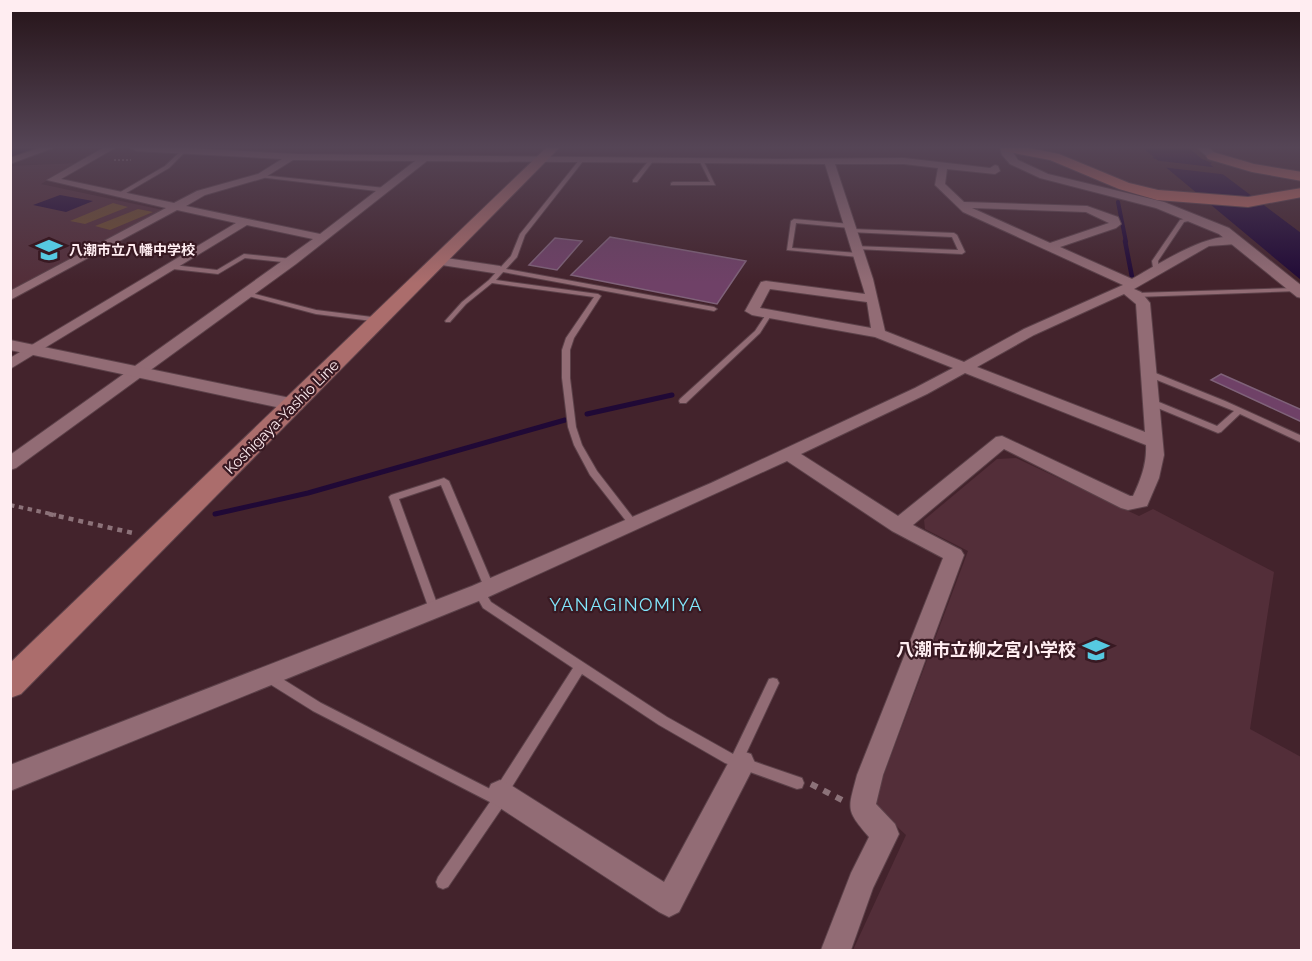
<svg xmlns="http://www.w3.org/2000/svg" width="1312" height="961" font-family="Raleway,'Noto Sans JP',sans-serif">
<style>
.built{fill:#532e39}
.green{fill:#6d4c2d}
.water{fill:#200936}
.pier{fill:#43232c}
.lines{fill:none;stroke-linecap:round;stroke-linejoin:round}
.stream-far2{stroke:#200936;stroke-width:4}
.stream-far1{stroke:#200936;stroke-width:4.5}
.stream{stroke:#200936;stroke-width:5}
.river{fill:#200936;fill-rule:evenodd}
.building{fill:#6f4167;stroke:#7f6279;stroke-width:1.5}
.service-casing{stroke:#5c4149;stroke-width:2}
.minor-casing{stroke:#5c4149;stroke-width:2}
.tertiary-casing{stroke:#5c4149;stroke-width:2}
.secondary-casing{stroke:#5c4149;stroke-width:2}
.primary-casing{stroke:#5c4149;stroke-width:2}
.path-far3{stroke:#8c7279;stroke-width:2;stroke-dasharray:2 2;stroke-linecap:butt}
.path-far2{stroke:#8c7279;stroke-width:4;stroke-dasharray:4.5 4.5;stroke-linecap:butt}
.path-far1{stroke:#8c7279;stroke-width:4.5;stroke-dasharray:5 5;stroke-linecap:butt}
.path{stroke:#8c7279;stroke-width:6;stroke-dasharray:7 7;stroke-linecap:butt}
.service{fill:#926c75;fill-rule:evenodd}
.minor{fill:#926c75;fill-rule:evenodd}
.tertiary{fill:#926c75;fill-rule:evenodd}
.secondary{fill:#ab6d6c;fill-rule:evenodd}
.primary{fill:#c46d62;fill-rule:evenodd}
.labels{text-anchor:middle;stroke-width:4.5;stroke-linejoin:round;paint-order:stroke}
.far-poi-label{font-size:14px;font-weight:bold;fill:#ffedf1;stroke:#381922;text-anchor:start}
.street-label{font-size:15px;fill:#ffedf1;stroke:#381922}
.quarter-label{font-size:18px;letter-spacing:1.5px;fill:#82e8fe;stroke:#381922}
.near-poi-label{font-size:18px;font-weight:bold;fill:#ffedf1;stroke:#381922;text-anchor:end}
</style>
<rect width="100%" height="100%" fill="#43232c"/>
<path class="built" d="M78,163L41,184L163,210L11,290L10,166Z
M1016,458L1139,516L1153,509L1274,572L1250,729L1301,757V950H853L906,835L873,804L968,551L925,529L924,520L997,459Z"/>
<path class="green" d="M113,203L128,207L85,224L70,221Z
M138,209L153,212L110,230L95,226Z"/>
<path class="water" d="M1143,148H1189L1202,159L1212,163L1210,164L1212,166L1301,233V280L1156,159L1152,158L1154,157Z
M60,195L93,201L66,212L33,205Z"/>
<path class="pier" d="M1152,160L1221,168L1229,175L1161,167Z"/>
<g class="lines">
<path class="stream-far2" d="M1118,202L1126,242"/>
<path class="stream-far1" d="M1125,241L1132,277"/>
<path class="stream" d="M587,414L672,395
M215,514L308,493L565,420"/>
<path class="river" d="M16,148H44L42,152L10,162V150Z"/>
</g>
<path class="building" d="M610,237L746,261L717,304L571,275Z
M555,238L582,241L557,270L529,265Z
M1221,374L1302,410V422L1211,380Z"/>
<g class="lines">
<g class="service-casing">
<path id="service" d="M182,150L186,151L169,168L121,196H117V194L165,166Z
M580,159L584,160L525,235L517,257L506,269L714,307L717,309L714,311L503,272L496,280L598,294L601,296L574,338L570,350V378L576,427L582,445L597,471L638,524L636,526H630L590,475L574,445L568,427L562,378V350L566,338L594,297L492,283L466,304L450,322H446L445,321L462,302L489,280L511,256L520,234Z
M650,159L654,160L637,182H633V180Z
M701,159L703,160L715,185H671V183L673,182H710L699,160Z
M261,175L385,188L388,190L385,192L259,177V176Z
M1196,216L1198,217V219L1184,222L1158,261L1159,273L1154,274L1152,261L1180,220Z
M794,219L850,224L853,226L850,228L796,223L792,248L858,253L861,255L858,257L787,250L791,221Z
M852,229L954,233L957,235L965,252L962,254L856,249L854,248V246L958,250L952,237L850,232L849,231Z
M244,254L292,259L295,261L292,263L245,258L218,274L173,269L170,267L173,265L217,270Z
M1296,288L1298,289V291L1136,297L1133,295L1136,293Z
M247,292L316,310L380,318L383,320L380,322L316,314L245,295L244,294Z
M769,312L772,314L760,333L686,403H680L679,401L680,399L755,331L767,313Z
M1147,372H1153L1225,401L1302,436V443L1240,414L1221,432L1218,433L1148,404L1147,402L1148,400H1154L1217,426L1234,411L1147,376Z
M444,478L449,481L494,587L493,590L489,591L485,590L484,587L441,485L399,499L439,609L438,612L434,613L430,612L429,609L389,497L391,495Z
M479,588L483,589L491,602L667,717L733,754L769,679L773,678L777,679L779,683L744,758L802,778L804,783L802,788L797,789L725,763L659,725L582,674L505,798L506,800L504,805L448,887L443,889L438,887L436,882L438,877L490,802L313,711L265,681L263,677L265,673L269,672L273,673L321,703L494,791L573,668L483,608L474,592L475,589Z"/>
</g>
<g class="minor-casing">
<path id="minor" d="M39,148H53L10,164V158Z
M103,148H115L61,179L174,203L197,191L258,174L282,159L136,151L131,148H185L297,154L777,159L904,158L990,168L995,165L998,166L1000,171L995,174L947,169L945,184L964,202L1087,206L1118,217L1121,224L1116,228L1060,247L1132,279C1154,267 1220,223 1242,241L1236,244L1209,246L1134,289L1141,292L1150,303L1164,455L1159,478L1147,506L1128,510L1121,508L1004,449L913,525L961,550L964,555L883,775L876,804L895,824L899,834L873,888L851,950H821L851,873L869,837C845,809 848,810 857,775L943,558L892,531L787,461L486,598L10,791V765L472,586L711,483L915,388L953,368L875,337L752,315L745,311L761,282L766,281L865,294L825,164L427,161L296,264L16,468L10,470V455L313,239L247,225L10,369V358L236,223L177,210L10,300V291L166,208L47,180ZM293,160H297L415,161L320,234L186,206L205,195L264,178ZM835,164H904L938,168L935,185L963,212L1123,285L1024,329L964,362L885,331L873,279ZM972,208L1086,212L1109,223L1050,243ZM770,289L867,302L871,328L760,308ZM1124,294L1136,304L1145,432L977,367L1034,335ZM965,373L1146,445C1147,463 1141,479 1133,496H1130L1002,436L996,437L898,516L801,454L927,394Z
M439,257L500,266L506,270L500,274L435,264L433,261Z
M742,751L751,754L755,763L751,772L679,912L669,917L659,912L491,802L487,793L491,784L500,780L509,784L664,882L733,754Z"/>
</g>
<g class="tertiary-casing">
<path id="tertiary" d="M1000,148H1010L1018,160L1048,174L1164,202L1229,228L1302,286V298L1297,297L1219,234L1156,208L1040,178L1010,164L1002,155Z
M1197,148H1209L1218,156L1217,158H1209Z
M10,340L295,399L302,401L304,405L302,409L295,411L10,350Z"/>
</g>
<g class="secondary-casing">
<path id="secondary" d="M546,148H559L21,694L10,698V663Z"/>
</g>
<g class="primary-casing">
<path id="primary" d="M1001,148H1029L1059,154L1129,183L1158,190L1248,197L1302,188V197L1248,207L1157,200L1119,189L1050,160L1003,151Z
M1213,152L1254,164L1302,172V181L1252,172L1208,159L1206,156Z"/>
</g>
<path class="path-far3" d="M114,160H131"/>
<path class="path-far2" d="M10,505L56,515"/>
<path class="path-far1" d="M49,514L133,533"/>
<path class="path" d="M811,784L842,800"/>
<use href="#service" class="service"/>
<use href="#minor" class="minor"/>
<use href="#tertiary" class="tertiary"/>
<use href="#secondary" class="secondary"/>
<use href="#primary" class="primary"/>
</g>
<linearGradient id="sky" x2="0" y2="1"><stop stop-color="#251318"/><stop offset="0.52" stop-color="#554556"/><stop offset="1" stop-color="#554556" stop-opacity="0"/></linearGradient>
<rect width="1312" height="283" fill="url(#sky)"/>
<defs>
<g id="school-bare" transform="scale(2.07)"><path d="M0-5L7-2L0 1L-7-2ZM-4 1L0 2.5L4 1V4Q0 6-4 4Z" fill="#56c9e1" stroke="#381922" stroke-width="2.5" paint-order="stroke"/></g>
</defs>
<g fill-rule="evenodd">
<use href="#school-bare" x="49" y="250"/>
<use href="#school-bare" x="1096" y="650"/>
</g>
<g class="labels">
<g class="far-poi-label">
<text x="69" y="255">八潮市立八幡中学校</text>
</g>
<g class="street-label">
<text transform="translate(282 417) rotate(-45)" y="5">Koshigaya-Yashio Line</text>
</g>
<g class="quarter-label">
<text x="626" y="611">YANAGINOMIYA</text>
</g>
<g class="near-poi-label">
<text x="1076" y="656">八潮市立柳之宮小学校</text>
</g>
</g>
<rect width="1312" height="961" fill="none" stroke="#ffedf1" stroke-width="24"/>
</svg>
